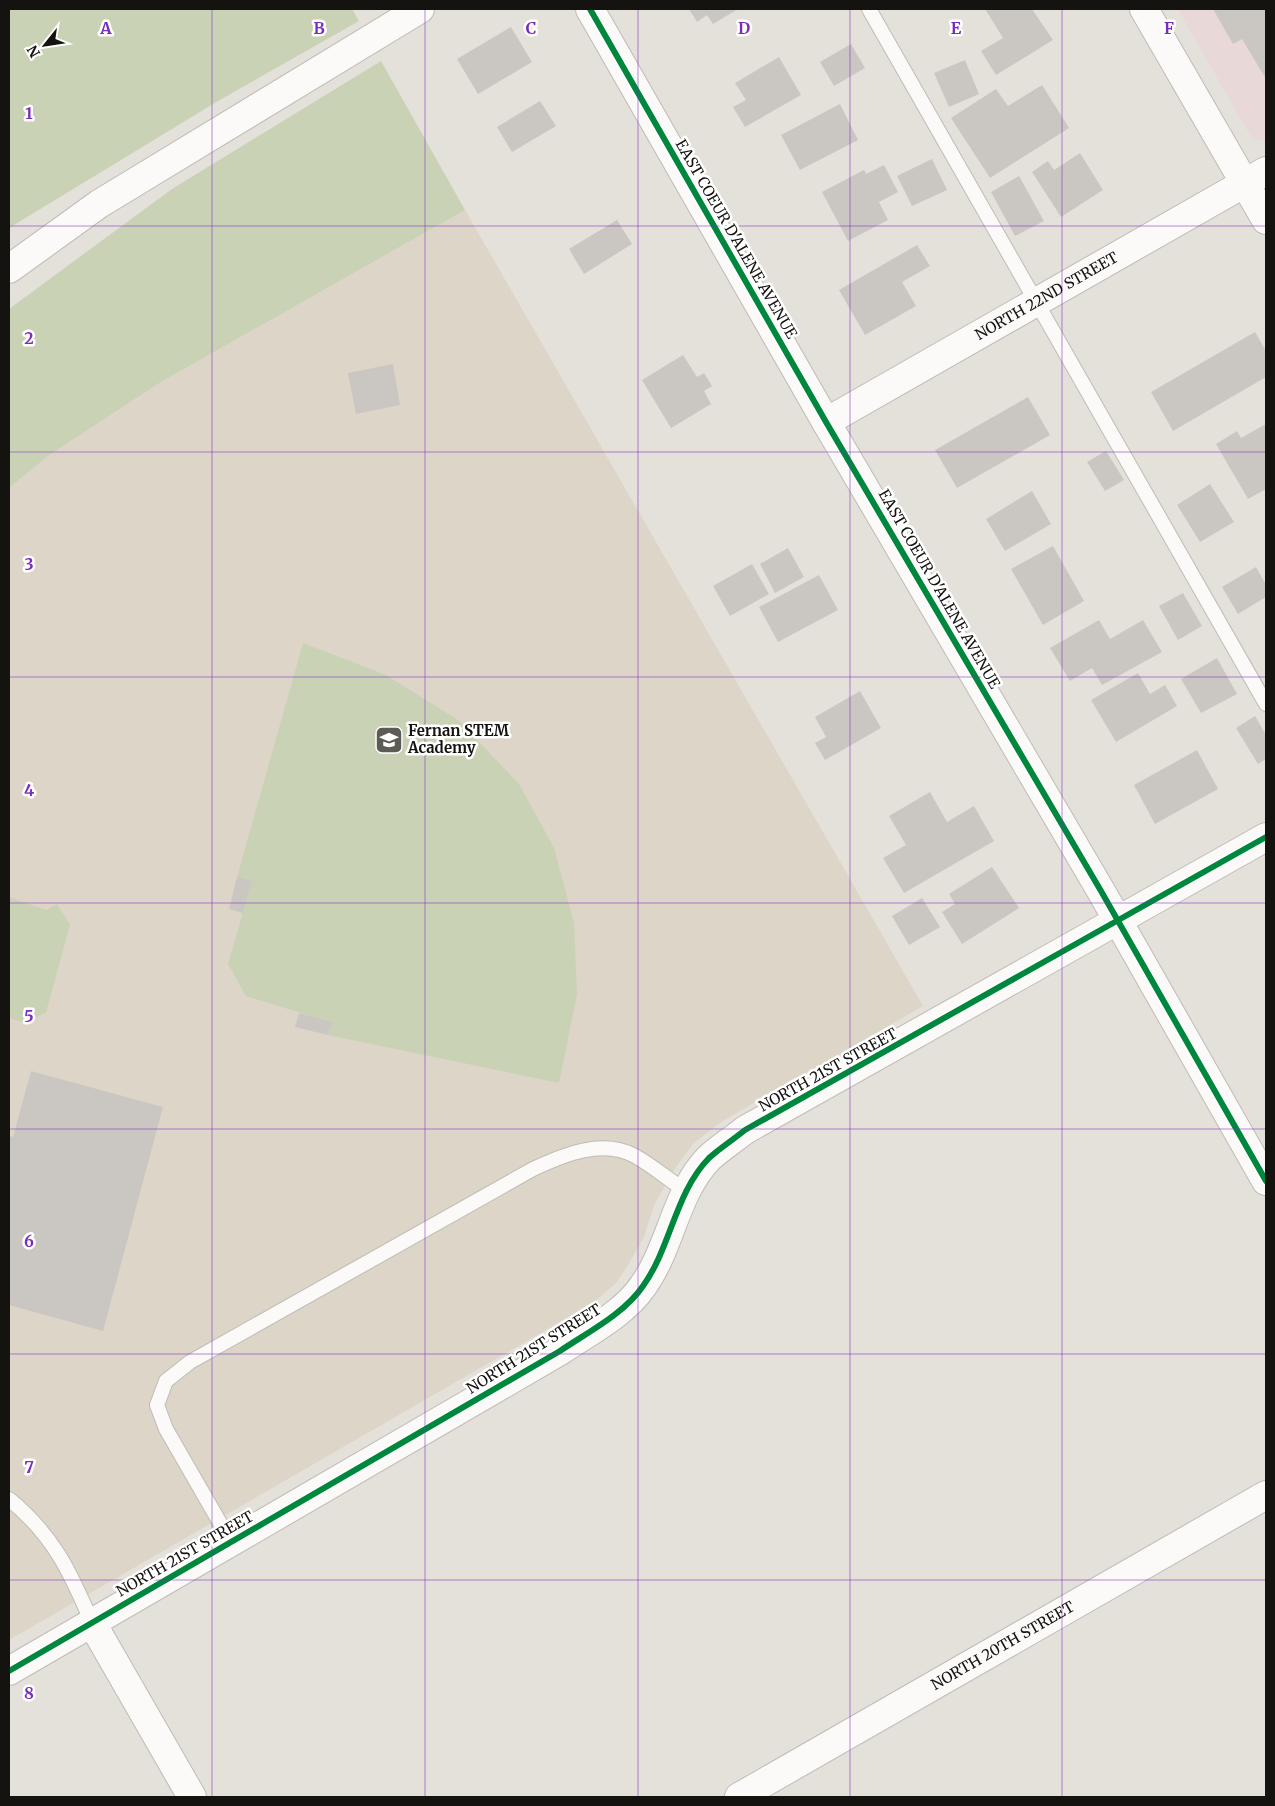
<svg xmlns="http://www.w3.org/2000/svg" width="1275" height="1806" font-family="Merriweather,serif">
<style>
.commercial{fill:#e8d8d7}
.built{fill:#ddd5c8}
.green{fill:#c9d2b5}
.building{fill:#cac7c2}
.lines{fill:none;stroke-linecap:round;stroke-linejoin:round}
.lane-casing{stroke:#bfbbb6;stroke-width:16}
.street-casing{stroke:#bfbbb6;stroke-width:30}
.highway-casing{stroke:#bfbbb6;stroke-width:30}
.lane{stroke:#fbfaf9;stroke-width:14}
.street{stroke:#fbfaf9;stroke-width:28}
.highway{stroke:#fbfaf9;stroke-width:28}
.cycleway-casing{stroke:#fff;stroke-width:9}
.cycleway{stroke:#00873e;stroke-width:6}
.grid{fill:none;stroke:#7b2cbf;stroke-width:1;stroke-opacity:0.55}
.labels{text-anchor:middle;stroke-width:5;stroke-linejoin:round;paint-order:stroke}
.street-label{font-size:15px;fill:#15130f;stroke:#fff}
.poi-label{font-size:15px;font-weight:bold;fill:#15130f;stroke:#fff;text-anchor:start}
.grid-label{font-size:16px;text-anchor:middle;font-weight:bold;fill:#7b2cbf;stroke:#fff;stroke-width:5;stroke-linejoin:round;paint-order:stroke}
</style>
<rect width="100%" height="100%" fill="#e4e0da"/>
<path class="commercial" d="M1178,9H1266V139L1257,140L1250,135Z"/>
<path class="built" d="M465,210L923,1006L721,1122L693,1144L676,1167L654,1205L644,1237L628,1265L616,1283L591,1304L9,1640V488L48,456L161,382Z"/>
<path class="green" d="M9,9H352L359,21L218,101L9,228Z
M381,61L465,210L161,382L48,456L9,488V309L172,189Z
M303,643L386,675L458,720L519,784L554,848L574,923L577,994L559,1083L328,1035L331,1022L246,996L228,964L252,881L237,877Z
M9,897L46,910L57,904L70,925L46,1012L26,1023L9,1018Z"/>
<path class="building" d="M689,9H738L713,24L707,15L697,22Z
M985,9H1032L1053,40L996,75L981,51L1003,38Z
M1213,9H1266V79L1242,39L1233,44Z
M511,27L532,62L478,94L457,59Z
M851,44L865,68L834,86L820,62Z
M779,57L801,95L745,127L733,107L746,100L735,83Z
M965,60L979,94L949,107L934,73Z
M1042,85L1069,128L990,178L951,118L996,89L1008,106Z
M540,101L556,126L512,152L497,127Z
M840,104L858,140L800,170L781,135Z
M1080,153L1103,190L1061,217L1032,172L1048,161L1054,170Z
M932,159L947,190L912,206L897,176Z
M884,165L898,192L879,202L888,220L848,241L822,192L864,170L866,174Z
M1019,176L1044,221L1015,236L991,192Z
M617,220L632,244L584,274L569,249Z
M917,245L930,266L902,282L916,306L865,335L839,290Z
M1255,332L1266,351V377L1173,431L1151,392Z
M683,355L697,377L704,373L712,386L704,391L711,404L671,428L642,380Z
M393,364L400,405L356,414L348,373Z
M1028,397L1050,435L957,488L935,450Z
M1266,424V489L1248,499L1216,444L1237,431L1241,438Z
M1106,451L1124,480L1105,491L1087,462Z
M1210,484L1234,522L1200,542L1177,505Z
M1032,491L1051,524L1005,551L986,519Z
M1053,546L1084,601L1043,625L1011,569Z
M788,548L804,577L775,593L760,564Z
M752,564L769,594L730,616L713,586Z
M1256,567L1266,585V597L1238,614L1222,587Z
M819,575L838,610L778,642L759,607Z
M1183,593L1202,626L1178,640L1159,606Z
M1099,620L1110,639L1143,620L1162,652L1102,685L1092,668L1070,681L1050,648Z
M1217,658L1237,694L1201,713L1181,679Z
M1138,673L1150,694L1165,685L1177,706L1116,742L1091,700Z
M860,691L881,728L825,760L815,743L826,737L815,717Z
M1255,716L1266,735V759L1258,764L1236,728Z
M1197,750L1218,789L1155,824L1134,785Z
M930,792L947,822L974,806L994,841L904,893L883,858L906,845L889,816Z
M992,867L1019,908L962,944L942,912L955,904L949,894Z
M237,877L252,881L243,913L229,909Z
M922,898L940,927L909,945L892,916Z
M299,1013L332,1022L328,1035L295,1027Z
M31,1071L163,1107L103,1331L9,1305V1136L13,1137Z"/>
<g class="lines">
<g class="lane-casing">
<path id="lane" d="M869,9L1266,704
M9,1499C53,1535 70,1571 92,1623
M231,1542L166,1429L157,1405L166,1381L190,1362L533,1169C563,1155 603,1138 635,1156C653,1166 669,1180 686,1191"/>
</g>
<g class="street-casing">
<g id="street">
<path d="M590,9L826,422L1101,891L1266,1181"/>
<path d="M1144,9L1266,220"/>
<path id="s1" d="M826,422L1266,171"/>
<path d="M92,1623L192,1797"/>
<path d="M9,1671L560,1351C588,1332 624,1314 643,1286C671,1247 675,1193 709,1158C720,1148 734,1139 745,1130L1266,837"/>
<path id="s2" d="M739,1797L1266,1495"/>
</g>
</g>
<g class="highway-casing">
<path id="highway" d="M9,269L99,204L420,9"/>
</g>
<use href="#lane" class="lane"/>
<use href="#street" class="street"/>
<use href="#highway" class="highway"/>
<g class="cycleway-casing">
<path id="cycleway" d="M590,9L826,422L1101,891L1266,1181
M9,1671L560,1351C588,1332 624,1314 643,1286C671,1247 675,1193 709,1158C720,1148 734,1139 745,1130L1266,837"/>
</g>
<use href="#cycleway" class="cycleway"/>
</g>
<path class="grid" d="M212,9V1797M425,9V1797M638,9V1797M850,9V1797M1062,9V1797M9,226H1266M9,452H1266M9,677H1266M9,903H1266M9,1129H1266M9,1354H1266M9,1580H1266"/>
<defs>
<g id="school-square" transform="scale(1.4375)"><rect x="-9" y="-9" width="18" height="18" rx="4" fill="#5d5b56" stroke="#fff"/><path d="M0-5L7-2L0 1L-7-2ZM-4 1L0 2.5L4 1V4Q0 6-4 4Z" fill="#fff"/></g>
</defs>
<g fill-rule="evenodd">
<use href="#school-square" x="389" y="740"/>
</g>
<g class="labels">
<g class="street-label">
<text transform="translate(736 239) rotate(60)" y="5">EAST COEUR D'ALENE AVENUE</text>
<text dy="5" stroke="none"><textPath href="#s1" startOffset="254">NORTH 22ND STREET</textPath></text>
<text transform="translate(939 589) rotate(60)" y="5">EAST COEUR D'ALENE AVENUE</text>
<text transform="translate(828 1070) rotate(-29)" y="5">NORTH 21ST STREET</text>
<text transform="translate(534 1349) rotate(-32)" y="5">NORTH 21ST STREET</text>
<text transform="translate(185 1554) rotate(-30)" y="5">NORTH 21ST STREET</text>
<text dy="5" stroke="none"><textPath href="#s2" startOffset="304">NORTH 20TH STREET</textPath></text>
</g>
<g class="poi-label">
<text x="408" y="736">Fernan STEM<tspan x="408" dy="17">Academy</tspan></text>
</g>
</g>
<g class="grid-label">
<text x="106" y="34">A</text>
<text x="319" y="34">B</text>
<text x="531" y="34">C</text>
<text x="744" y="34">D</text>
<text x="956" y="34">E</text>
<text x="1169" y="34">F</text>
<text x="29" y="119">1</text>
<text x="29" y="344">2</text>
<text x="29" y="570">3</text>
<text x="29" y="796">4</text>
<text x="29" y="1022">5</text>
<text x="29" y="1247">6</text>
<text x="29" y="1473">7</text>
<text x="29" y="1699">8</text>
</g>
<rect width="1275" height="1806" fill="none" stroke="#15130f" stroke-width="20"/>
<g transform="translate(45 45) rotate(240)" stroke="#ffffff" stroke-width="4" paint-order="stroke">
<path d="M0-4L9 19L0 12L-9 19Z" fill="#15130f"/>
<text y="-8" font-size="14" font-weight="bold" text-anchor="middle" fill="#15130f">N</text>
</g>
</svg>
